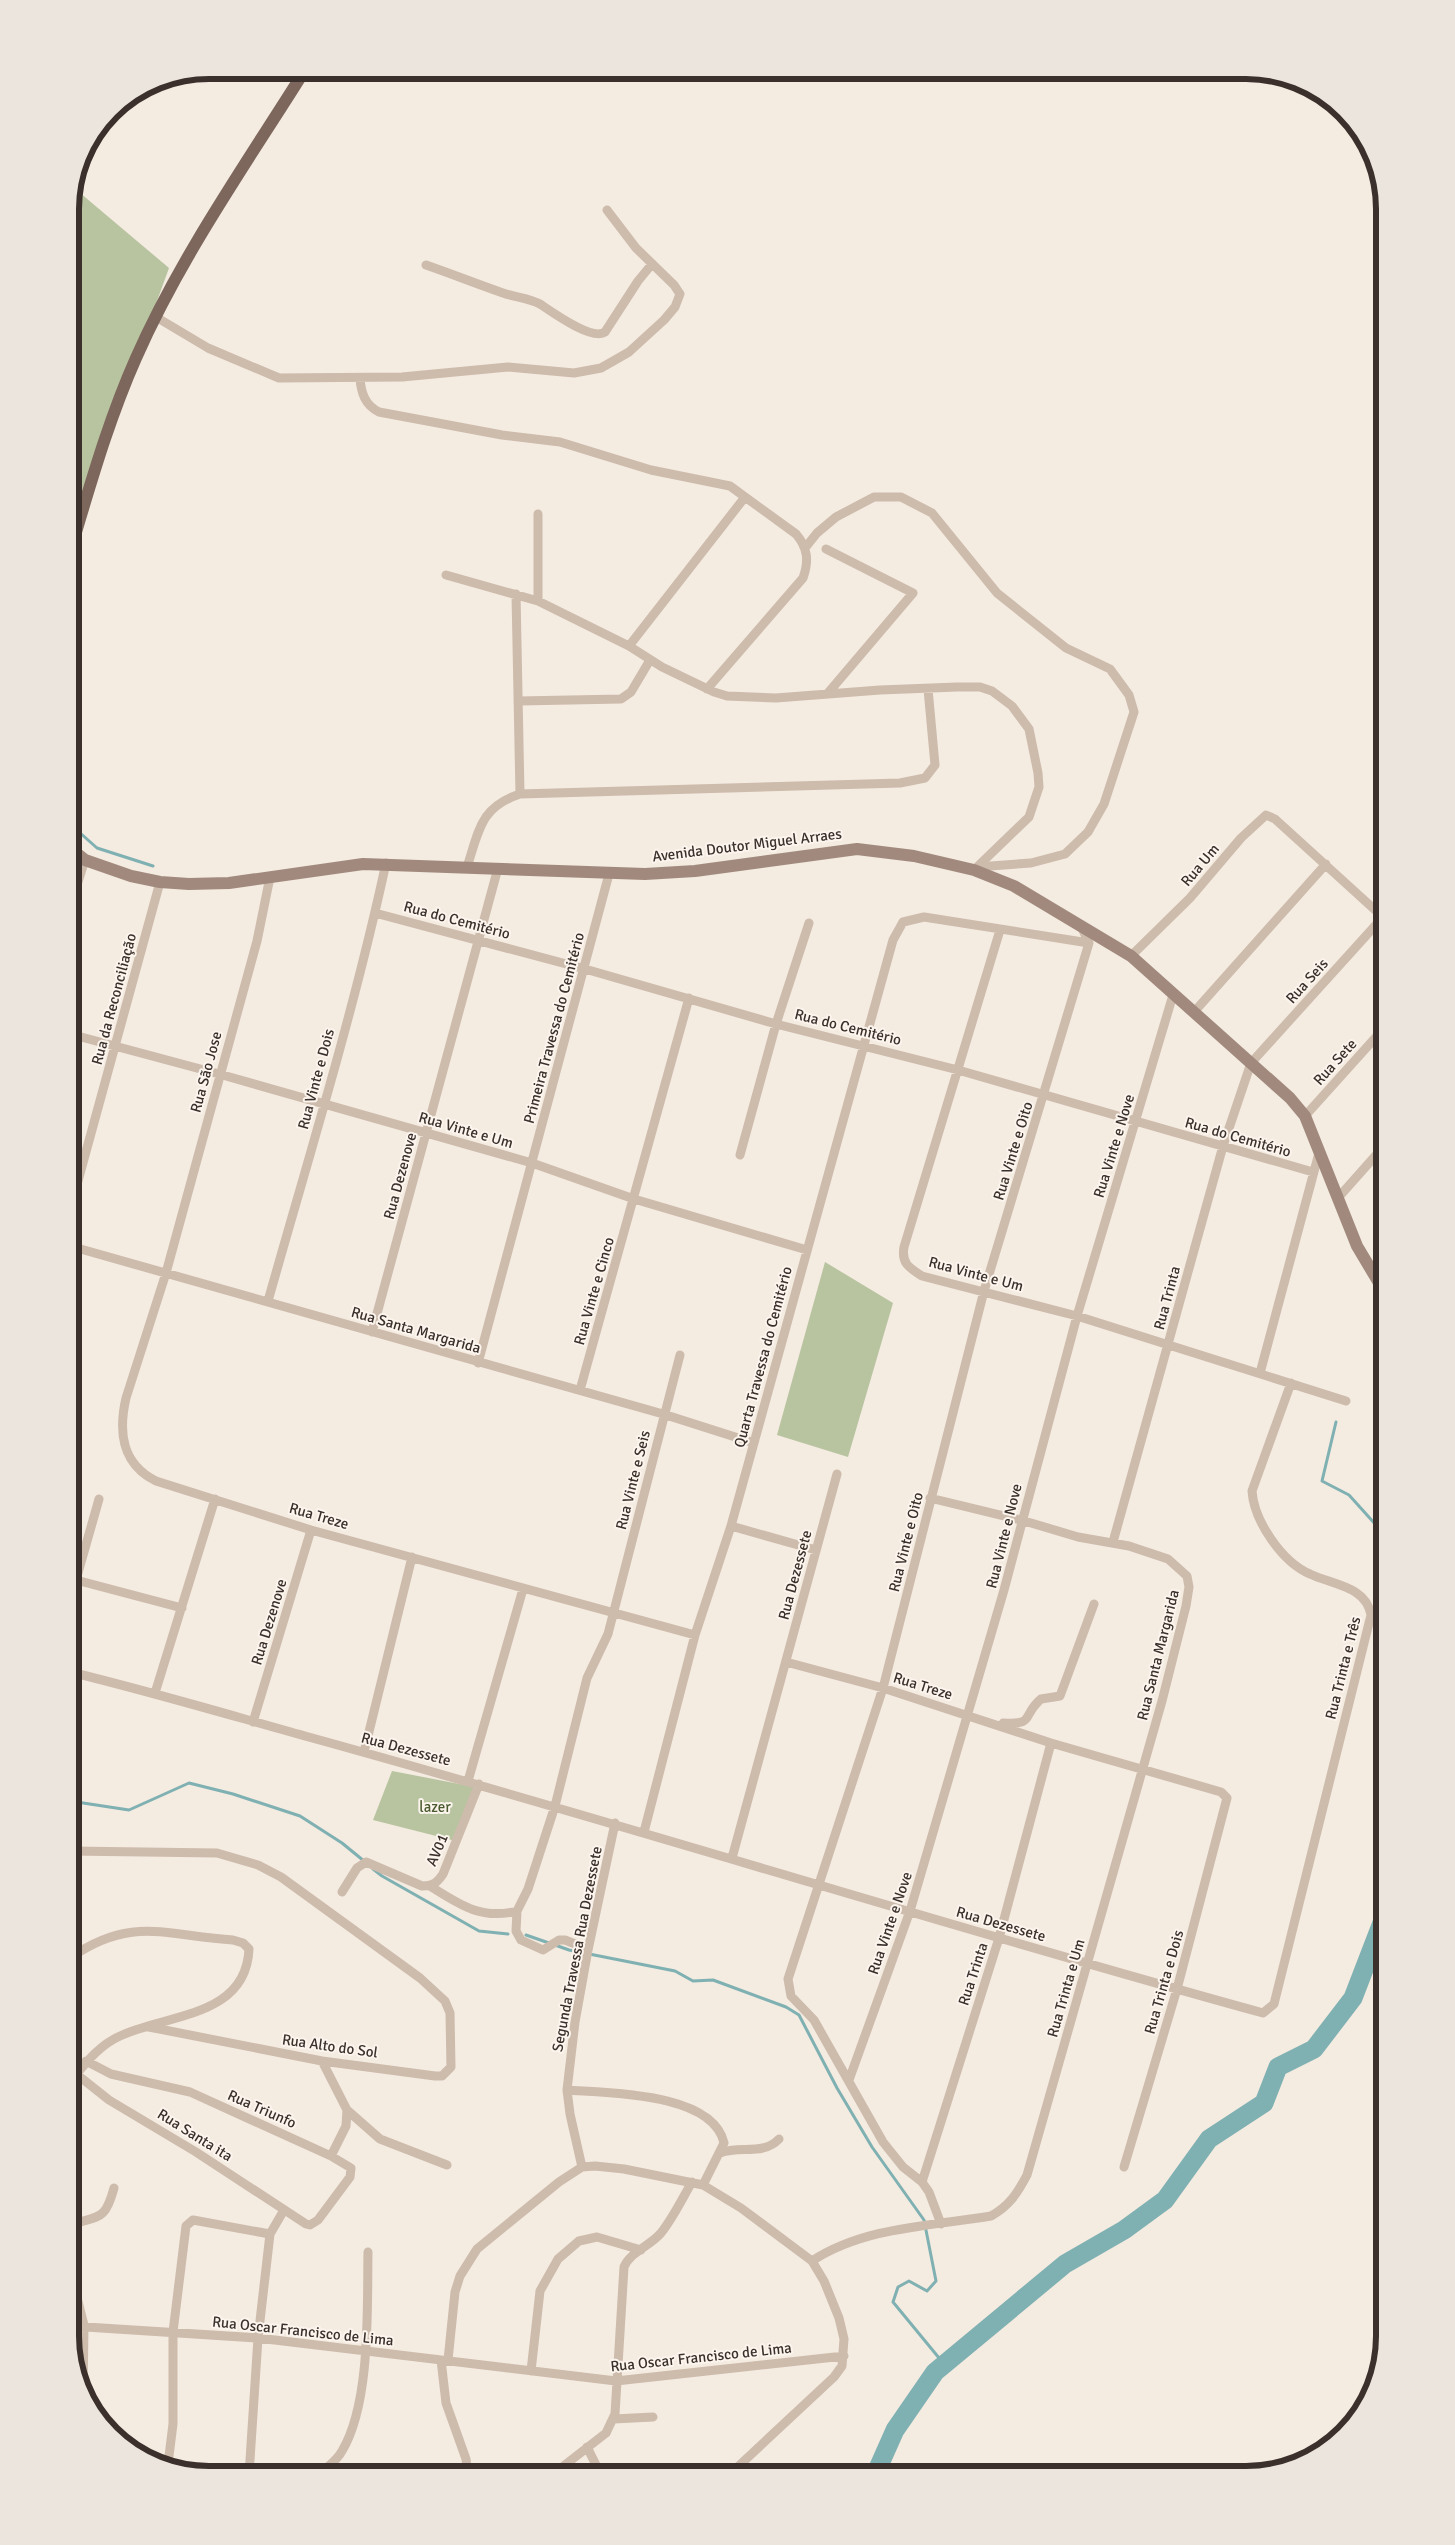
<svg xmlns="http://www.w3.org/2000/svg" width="1455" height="2545" font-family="Signika,sans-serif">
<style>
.green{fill:#b8c4a0}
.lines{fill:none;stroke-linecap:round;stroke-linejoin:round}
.stream{stroke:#7fb0b2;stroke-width:3}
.river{stroke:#7fb0b2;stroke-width:19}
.street{stroke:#cdbbac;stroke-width:9}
.secondary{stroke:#a18a7d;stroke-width:12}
.primary{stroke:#7d675c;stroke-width:12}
.labels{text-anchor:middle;stroke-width:4;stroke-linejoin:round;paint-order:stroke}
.street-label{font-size:15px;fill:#3b302b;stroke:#fbf5ee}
.park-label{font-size:15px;fill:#4a5a2e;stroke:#fbf5ee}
.rim{fill:none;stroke:#3b302b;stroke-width:6}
</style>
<rect width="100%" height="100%" fill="#f4ebe1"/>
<path class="green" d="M73,187L169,268L70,540V200Z
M825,1262L893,1303L848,1457L777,1435Z
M392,1771L475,1787L452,1840L373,1820Z"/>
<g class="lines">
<path class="stream" d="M70,824L97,848L153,866
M1336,1422L1322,1481L1349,1495L1385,1535
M70,1801L129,1810L189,1783L233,1794L300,1816L342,1843L364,1861
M373,1869L382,1876L479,1931L508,1934
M526,1935L549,1943
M555,1945L569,1950L675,1971L693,1981L713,1980L786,2007L799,2015L837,2088L872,2147L924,2220L936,2281L927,2291L909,2281L898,2287L893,2302L944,2364"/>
<path class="river" d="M875,2475L895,2430L935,2372L1065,2264L1124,2230L1165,2200L1209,2139L1264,2103L1278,2067L1314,2049L1353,1998L1385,1915"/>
<path class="street" d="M426,265C452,274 477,284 503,293C514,297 529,298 540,304C552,312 592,341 605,332L638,281L652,264
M156,317L208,348L279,378L402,377L508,367L574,373L601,368L629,352L664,320L675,307L680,294L674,285L636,248L607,210
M360,378C361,393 365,405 379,412L502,435L560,442L651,470L730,486L796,534C808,548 809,561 803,578L707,689
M805,548L817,533L836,517L874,497H901L932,513L997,593L1066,648L1110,669L1129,695L1134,712L1104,804L1088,832L1065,854L1031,863L977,867
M826,549L913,593L828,693
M446,575L538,601L629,646L662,667L714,692L727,696L776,698L880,690L957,687H980L992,691L1012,706L1029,729L1038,773L1039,787L1029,817L974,870
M516,594L520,794
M538,601V514
M629,646L745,497
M519,701L621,699L631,692L650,660
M467,867C479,831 480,807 520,794L900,783L925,778L935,765L928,689
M270,877L257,941L166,1273L126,1398C118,1433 122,1464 156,1481L311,1530L695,1635
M70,907L85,860
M375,913L585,969L776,1024L958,1070L1313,1172
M1000,930L904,1247C901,1264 910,1268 922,1276L1077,1316L1346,1401
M1131,956L1190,898L1241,838L1266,815L1275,819L1385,919
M1194,1012L1326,864
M70,1034L219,1074L532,1163L634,1199L807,1250
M1305,1116L1385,1027
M740,1155L776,1024L809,923
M1337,1199L1385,1145
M70,1210L160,882
M70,1246L663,1414L754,1443
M1372,1273L1385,1259
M268,1301C309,1156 354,1011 386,863
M372,1332L498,868
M478,1363L609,874
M1260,1373L1319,1153
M580,1390L689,998
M731,1526L816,1550
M1113,1542L1223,1146L1251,1063L1383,917
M76,1580L182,1608
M70,1601L99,1499
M786,1662L883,1688L1051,1743L1221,1792L1227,1798L1177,1989L1124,2167
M70,1672C149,1691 226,1714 305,1736C625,1824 942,1925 1263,2013L1274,2004L1371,1615C1366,1586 1333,1585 1310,1574C1282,1562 1254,1521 1252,1491L1291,1383
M155,1693L215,1499
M253,1722L311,1530
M1003,1723C1036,1725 1021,1716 1041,1699L1060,1696L1094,1604
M364,1752L412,1557
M468,1781L523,1589
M644,1832L695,1635L731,1526L893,940L903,922L924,917L1089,943
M70,1851L217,1853L258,1865L281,1877L420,1978L445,2001L450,2013L451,2067L442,2076H435L322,2061L149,2027
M732,1858L837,1474
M430,1886C460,1905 481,1920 517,1911L528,1889L555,1806L587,1678L608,1634L680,1355
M342,1892L357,1868L366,1862L422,1886C433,1886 437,1883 443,1874L479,1784
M517,1911L516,1931L521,1940L543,1950L559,1940H565L588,1949
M322,2061L347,2110L346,2126L331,2156
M70,2069L109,2100L196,2152L306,2224L310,2225L318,2220L350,2177L351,2168L331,2156L190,2092L111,2074L86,2061
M849,2080L910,1911L1004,1590L1077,1316L1173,995
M70,2082C85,2064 98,2046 120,2036C166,2014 246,2018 249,1949L243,1943L233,1940C166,1936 132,1915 70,1958
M567,2090C607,2093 713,2092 724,2143L703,2185
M347,2110L380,2139L447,2165
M720,2153C740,2145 763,2156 779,2139
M582,2167L570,2114L567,2090L575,2022L588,1950L615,1823
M922,2182L999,1938L1051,1743
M941,2224L929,2192L922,2182L903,2167L883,2142L814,2020L791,1996L788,1979L883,1688L984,1291L1089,943L1081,926
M70,2225C100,2215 105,2221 114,2188
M812,2261C864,2227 930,2226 991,2216C1009,2206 1017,2194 1027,2175L1162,1701L1186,1606L1189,1587L1187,1576L1168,1559L1129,1546L1078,1537L1021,1520L930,1498
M70,2270L84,2325L83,2394
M70,2326L258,2338L616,2381L844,2356
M441,2360L446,2403L466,2459L468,2475
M448,2360L455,2292L460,2276L477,2249L559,2182L582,2167L595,2166L624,2169L703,2185L741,2208L812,2261L824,2281L839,2318L844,2339L842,2366L834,2377L729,2475
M531,2371L540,2291L558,2259L579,2241L597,2237L641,2250
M614,2419L653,2417
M587,2447L601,2475
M168,2464L173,2424V2332L186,2226L193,2220L270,2234
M249,2475L258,2338L270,2234L284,2210
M318,2475C327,2467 337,2461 342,2451C371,2403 367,2307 368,2252
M552,2475L606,2433L615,2414L624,2267C630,2252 650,2246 661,2233C673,2218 682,2199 692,2182"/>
<path class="secondary" d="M70,848L85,860L131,876L160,882L189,884L229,883L363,864L645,874L695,871L857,849L914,856L974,870L1014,886L1131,956L1290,1098L1305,1116L1357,1246L1385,1293"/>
<path class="primary" d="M70,552C90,486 108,421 136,358C181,256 246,164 305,70"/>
</g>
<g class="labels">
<g class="street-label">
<text transform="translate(747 845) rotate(-7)" y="5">Avenida Doutor Miguel Arraes</text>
<text transform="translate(1200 865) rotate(-50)" y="5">Rua Um</text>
<text transform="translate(457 920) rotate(15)" y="5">Rua do Cemitério</text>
<text transform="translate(1307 981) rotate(-48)" y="5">Rua Seis</text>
<text transform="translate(114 999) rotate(-75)" y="5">Rua da Reconciliação</text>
<text transform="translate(848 1027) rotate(14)" y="5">Rua do Cemitério</text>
<text transform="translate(554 1028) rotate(-75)" y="5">Primeira Travessa do Cemitério</text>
<text transform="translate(1335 1062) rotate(-48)" y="5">Rua Sete</text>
<text transform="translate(206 1072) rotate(-75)" y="5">Rua São Jose</text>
<text transform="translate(316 1079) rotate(-75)" y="5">Rua Vinte e Dois</text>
<text transform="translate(466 1130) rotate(16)" y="5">Rua Vinte e Um</text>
<text transform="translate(1238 1137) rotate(16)" y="5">Rua do Cemitério</text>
<text transform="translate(1114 1146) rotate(-73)" y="5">Rua Vinte e Nove</text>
<text transform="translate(1013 1151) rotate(-73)" y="5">Rua Vinte e Oito</text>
<text transform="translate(400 1176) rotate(-75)" y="5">Rua Dezenove</text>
<text transform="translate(976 1274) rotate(15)" y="5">Rua Vinte e Um</text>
<text transform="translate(594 1291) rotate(-74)" y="5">Rua Vinte e Cinco</text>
<text transform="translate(1167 1298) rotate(-75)" y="5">Rua Trinta</text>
<text transform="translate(416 1330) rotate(16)" y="5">Rua Santa Margarida</text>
<text transform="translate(763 1357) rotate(-75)" y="5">Quarta Travessa do Cemitério</text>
<text transform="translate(633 1480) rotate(-76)" y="5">Rua Vinte e Seis</text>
<text transform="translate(319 1516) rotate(16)" y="5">Rua Treze</text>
<text transform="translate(1004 1536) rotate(-76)" y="5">Rua Vinte e Nove</text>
<text transform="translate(906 1542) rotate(-76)" y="5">Rua Vinte e Oito</text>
<text transform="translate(795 1575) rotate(-75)" y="5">Rua Dezessete</text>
<text transform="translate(269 1622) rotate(-73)" y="5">Rua Dezenove</text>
<text transform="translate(1158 1655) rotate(-76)" y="5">Rua Santa Margarida</text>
<text transform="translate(1343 1668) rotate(-76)" y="5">Rua Trinta e Três</text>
<text transform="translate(923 1686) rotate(17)" y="5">Rua Treze</text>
<text transform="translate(406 1749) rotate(15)" y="5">Rua Dezessete</text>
<text transform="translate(437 1850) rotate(-67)" y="5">AV01</text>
<text transform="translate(890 1923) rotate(-71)" y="5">Rua Vinte e Nove</text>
<text transform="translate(1001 1924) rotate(16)" y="5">Rua Dezessete</text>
<text transform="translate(577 1949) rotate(-79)" y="5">Segunda Travessa Rua Dezessete</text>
<text transform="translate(973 1974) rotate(-72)" y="5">Rua Trinta</text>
<text transform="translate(1164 1982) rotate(-74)" y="5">Rua Trinta e Dois</text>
<text transform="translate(1066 1988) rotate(-74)" y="5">Rua Trinta e Um</text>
<text transform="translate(330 2046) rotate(8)" y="5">Rua Alto do Sol</text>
<text transform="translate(262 2109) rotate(24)" y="5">Rua Triunfo</text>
<text transform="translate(195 2135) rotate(32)" y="5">Rua Santa ita</text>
<text transform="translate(303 2331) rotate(6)" y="5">Rua Oscar Francisco de Lima</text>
<text transform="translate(701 2357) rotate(-6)" y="5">Rua Oscar Francisco de Lima</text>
</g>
<g class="park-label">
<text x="435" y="1812">lazer</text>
</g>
</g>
<path d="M0 0H1455V2545H0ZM209 79H1246A130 130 0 0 1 1376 209V2336A130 130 0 0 1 1246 2466H209A130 130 0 0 1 79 2336V209A130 130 0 0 1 209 79Z" fill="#ece5de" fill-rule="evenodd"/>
<path class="rim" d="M209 79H1246A130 130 0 0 1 1376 209V2336A130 130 0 0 1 1246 2466H209A130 130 0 0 1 79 2336V209A130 130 0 0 1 209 79Z"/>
</svg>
